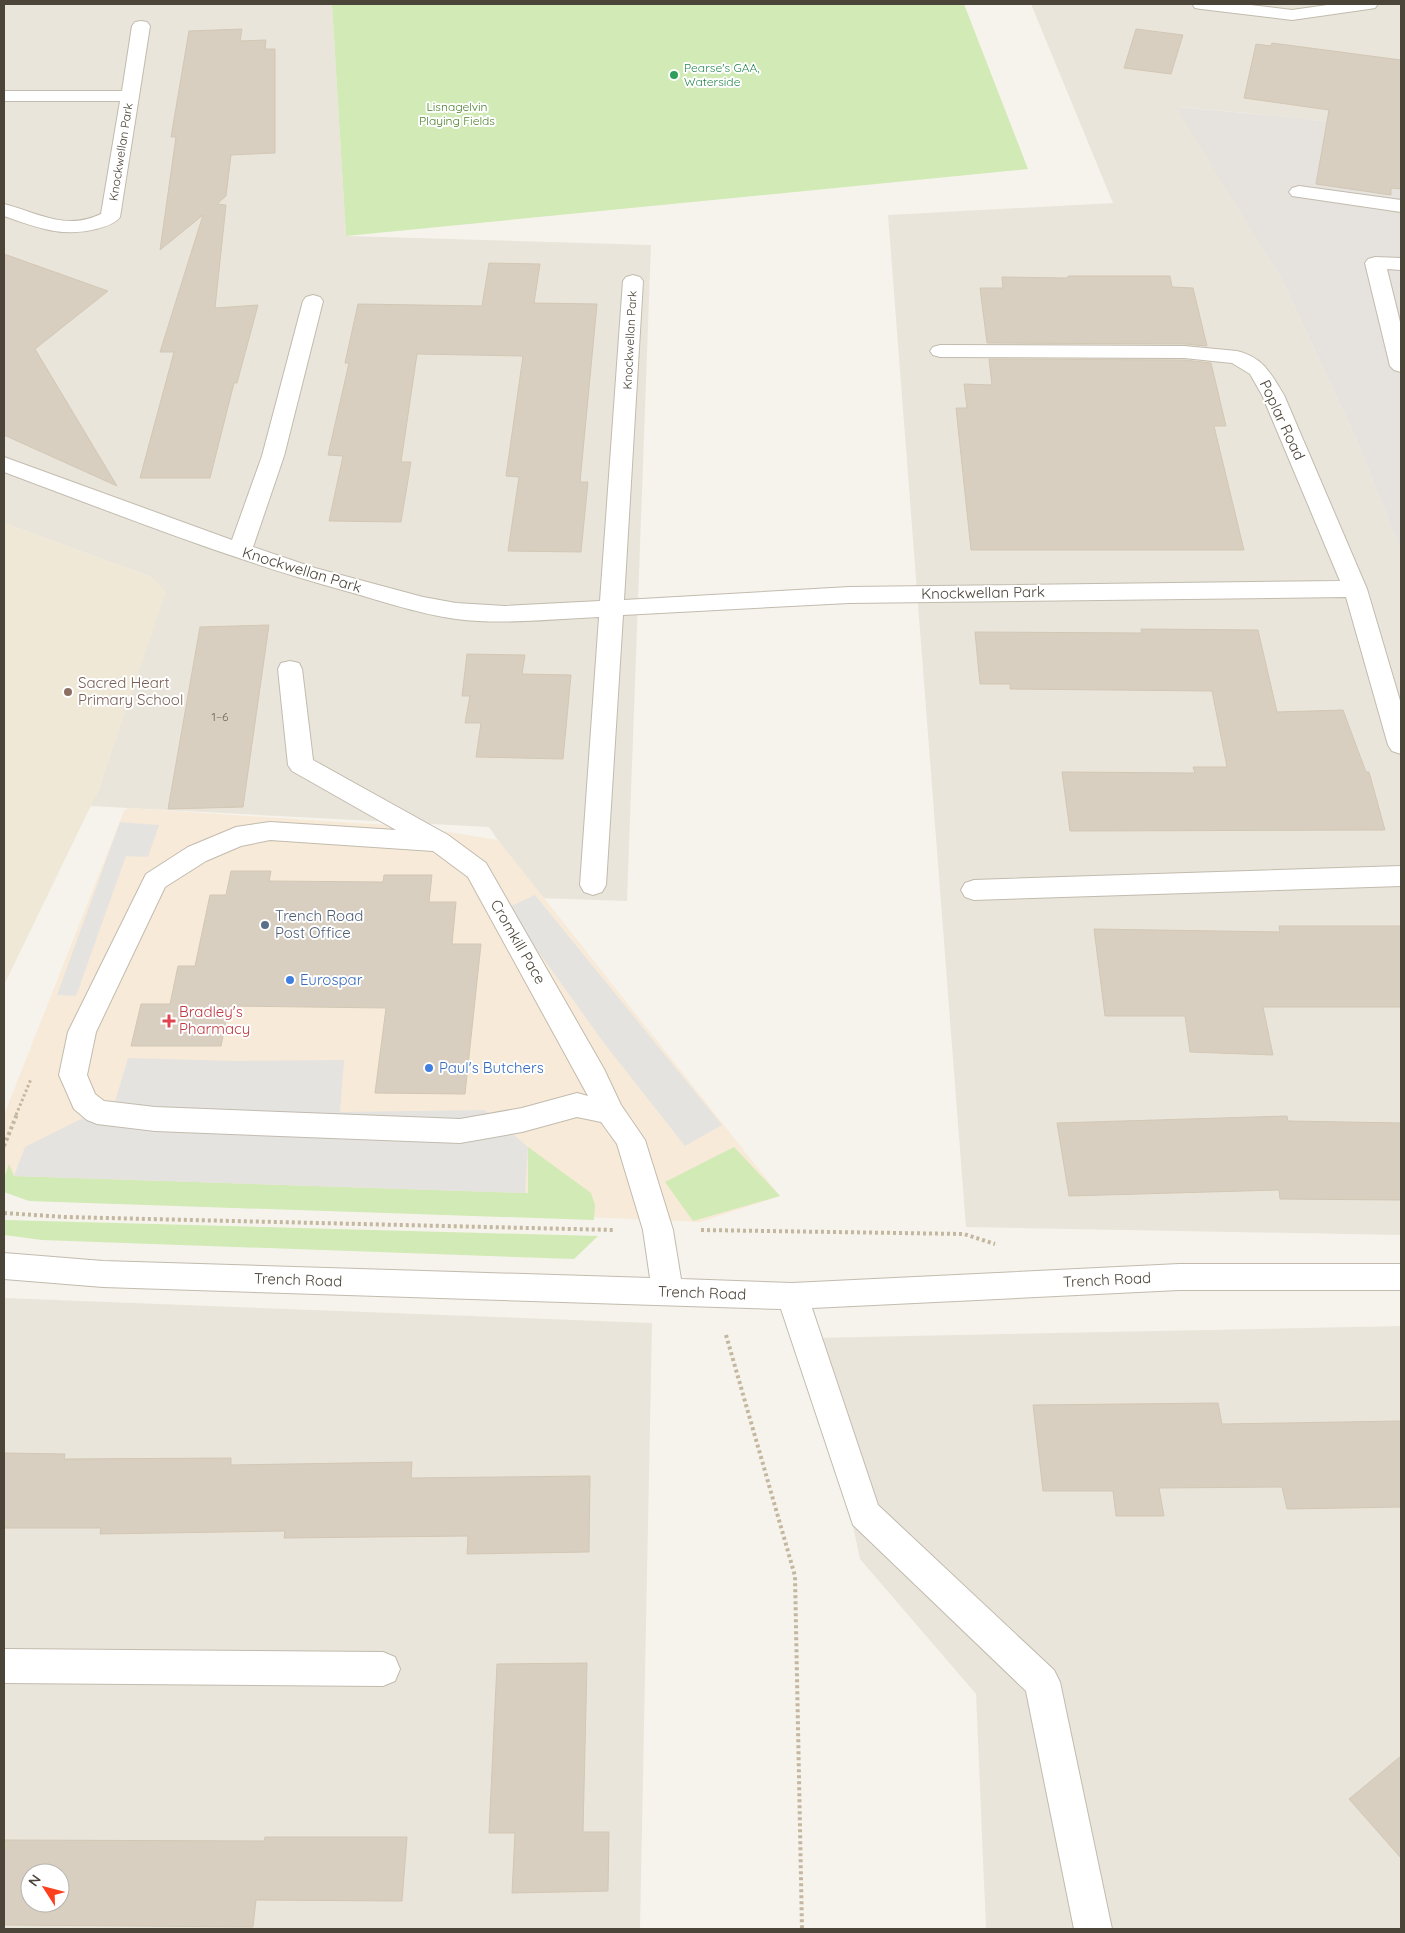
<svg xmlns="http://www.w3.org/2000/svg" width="1405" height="1933" font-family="Quicksand,sans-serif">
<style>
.residential{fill:#eae5da;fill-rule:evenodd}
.commercial{fill:#f7ead8}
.industrial{fill:#e6e2dd}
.education{fill:#efe8d6}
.green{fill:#d2eab5}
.parking{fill:#e5e3e0}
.building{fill:#d8cfc1;stroke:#d3c7b4;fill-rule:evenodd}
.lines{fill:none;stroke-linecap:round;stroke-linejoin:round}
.minor-casing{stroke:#c2bbae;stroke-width:2}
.path-far1{stroke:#c4b79f;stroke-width:3;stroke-dasharray:2.5 2.5;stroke-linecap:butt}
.path{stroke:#c4b79f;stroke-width:4;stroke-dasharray:3 3;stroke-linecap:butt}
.minor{fill:#fff;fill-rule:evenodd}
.leisure-dot{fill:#2e9e5b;stroke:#fff;stroke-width:2}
.education-dot{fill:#8d6e63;stroke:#fff;stroke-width:2}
.service-dot{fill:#5c6f8a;stroke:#fff;stroke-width:2}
.shop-dot{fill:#3f7fe0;stroke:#fff;stroke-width:2}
.health-dot{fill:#e0444e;stroke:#fff;stroke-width:2}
.labels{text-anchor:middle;stroke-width:4;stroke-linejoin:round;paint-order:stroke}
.far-leisure-label{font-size:12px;fill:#27864d;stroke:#fff;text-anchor:start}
.far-park-label{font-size:12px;fill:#4a7f2a;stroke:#fff}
.far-street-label{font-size:12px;fill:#4b4439;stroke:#fff}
.number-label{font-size:12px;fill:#6e675b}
.street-label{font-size:15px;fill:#4b4439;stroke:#fff}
.education-label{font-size:15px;fill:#785e54;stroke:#fff;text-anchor:start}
.service-label{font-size:15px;fill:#4e5e75;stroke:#fff;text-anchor:start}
.shop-label{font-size:15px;fill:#366cbe;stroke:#fff;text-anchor:start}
.health-label{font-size:15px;fill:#be3a42;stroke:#fff;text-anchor:start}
</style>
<rect width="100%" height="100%" fill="#f6f3ec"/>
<path class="residential" d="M4,4H332L346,236L651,245L627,901L537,898L489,827L90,806L98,791L165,592L151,577L4,523Z
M1031,4H1401V135L1302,118L1177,107L1282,280L1358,443L1401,552V1235L966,1227L888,215L1113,203Z
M4,1298L652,1323L640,1929H4ZM30,1873H60V1903H30Z
M1401,1326V1929H986L976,1694L860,1559L813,1338Z"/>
<path class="commercial" d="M128,808L418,827L498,840L780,1196L700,1222L4,1191V1115L124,811Z"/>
<path class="industrial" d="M1176,107L1302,118L1401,135V552L1358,443L1282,280Z"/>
<path class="education" d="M4,523L151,577L166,592L98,791L4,985Z"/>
<path class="green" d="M332,4H964L1028,169L346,236Z
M528,1147L591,1193L595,1205L594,1220L29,1201L4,1192V1179L9,1164L14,1176L528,1193Z
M734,1147L780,1196L693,1221L665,1182Z
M4,1220L598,1236L574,1259L42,1240L4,1235Z"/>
<path class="parking" d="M120,822L159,825L148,857L126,856L76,996L57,995Z
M535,895L722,1125L685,1146L604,1043L507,908Z
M128,1058L237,1061L344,1060L340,1112L485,1110L528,1147L525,1193L14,1176L25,1147L115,1102Z"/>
<path class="building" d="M242,29L240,41L266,40L265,49H275V153L231,155L226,196L217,204L226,205L215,308L258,305L237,383H234L210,478H140L174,352H160L203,215L160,250L176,137H171L189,31Z
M1136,29L1183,35L1171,74L1124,68Z
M1272,43L1401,60V189L1391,188V195L1316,184L1329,110L1244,98L1256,44L1271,46Z
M4,254L108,291L35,349L117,486L4,435Z
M489,263L540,264L534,303L597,304L580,482H588L581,552L508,551L519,477L506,476L523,356L417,354L401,462H411L401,522L329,521L343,456L328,455L349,363H345L358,304L482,306Z
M1068,276H1170L1172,287L1193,288L1207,346L1184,344L987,343L980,288H1003L1002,277L1068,278Z
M989,359L1184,360L1211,363L1226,426H1214L1244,550H971L956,408H967L964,384L992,385Z
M269,625L243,807L168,809L200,627Z
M1141,629L1258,630L1277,712L1343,710L1366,772H1369L1385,830L1070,831L1062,772L1195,773L1193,767H1227L1212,691L1010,689V684H980L975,632L1142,633Z
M467,654L525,655L522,674L571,675L563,759L476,757L481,723H465L470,696H462Z
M231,871H271L269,881L383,882L384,875H432L429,902H456L452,944H481L465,1094L375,1093L386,1008L229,1006L221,1046H131L141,1004H170L178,966H195L210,895H226Z
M1279,926H1401V1007H1263L1273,1055L1190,1052L1185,1016H1105L1094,929L1280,932Z
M1287,1116L1288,1121L1401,1123V1200L1280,1199L1279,1190L1069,1196L1057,1123Z
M1218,1403L1222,1424L1401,1421V1507L1287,1509L1282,1487L1159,1488L1164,1516H1116L1113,1491H1043L1033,1405Z
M4,1453L65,1454L64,1459L231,1458V1465L412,1462L411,1478L590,1476L589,1552L467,1554L468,1536L284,1538L285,1531L100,1534L101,1528H4Z
M587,1663L583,1832H609L608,1891L512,1893L515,1833H489L497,1664Z
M1401,1756V1858L1349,1799Z
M265,1837H407L402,1901L256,1900L253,1927L4,1925V1840L264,1841ZM30,1873H60V1903H30Z"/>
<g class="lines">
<g class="minor-casing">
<path id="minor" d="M1192,4H1242L1292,10L1334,4H1378L1375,8L1369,9L1292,20L1201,9L1195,8Z
M141,21L147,22L150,26L120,217C115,224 104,227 96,229C63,238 35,227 4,216V204C39,213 65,231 101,214L120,101H4V91H122L132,26L135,22Z
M1299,186L1401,200V212L1292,196L1289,192L1292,188Z
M1375,257L1401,258V270L1387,269L1401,326V372L1394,370L1390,366L1365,263L1368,259Z
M633,275L640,277L643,281L624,600L849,587L1340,581L1262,395L1250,374L1232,363L1184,358L940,357L933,355L930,351L933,347L940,345L1184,346L1237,351C1263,357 1271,374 1284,395L1367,589L1401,704V754L1392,751L1388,745L1346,597L849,603L623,615L606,885L602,892L593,895L584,892L580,885L599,617C552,619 503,625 456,619C419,614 382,601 346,591C229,559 117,514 4,472V457L232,540L262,456L303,301L306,297L313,295L320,297L323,301L284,456L253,547L315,568L423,597L456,603L505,606L600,601L623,281L626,277Z
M290,661L299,663L302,669L313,760L448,835L486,863L604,1069L621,1105L645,1140L673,1230L681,1279L792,1283L1179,1264H1401V1290H1179L812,1308L878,1505L1054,1670L1060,1682L1112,1929H1074L1026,1691L853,1525L781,1309L103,1287L4,1279V1253L103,1261L650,1278L643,1230L617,1144L601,1122L577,1117L522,1132L460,1143L155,1131L97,1124L87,1120L74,1109L59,1075L68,1032L146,874L188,847L236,827L270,822L396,830L292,771L288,765L278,669L281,663ZM270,840L433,851L468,877L588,1096L577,1093L522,1108L460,1119L155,1107L104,1101L95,1094L87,1075L96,1032L165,887L206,861L241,846Z
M1401,866V886L974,900L965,897L961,890L965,883L974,880Z
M4,1649L383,1652L395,1657L400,1669L395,1681L383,1686L4,1683Z"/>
</g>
<path class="path-far1" d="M16,1115L31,1079"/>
<path class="path" d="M4,1146L17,1114
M4,1213L65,1217L614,1230
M701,1230L964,1234L995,1244
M726,1335L795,1576L802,1929"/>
<use href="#minor" class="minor"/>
</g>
<circle class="leisure-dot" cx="674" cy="75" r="5"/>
<circle class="education-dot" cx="68" cy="692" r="5"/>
<circle class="service-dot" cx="265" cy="925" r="5"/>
<g class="shop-dot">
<circle cx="290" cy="980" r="5"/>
<circle cx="429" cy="1068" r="5"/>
</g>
<path class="health-dot" d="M166.5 1013.5h5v5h5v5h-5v5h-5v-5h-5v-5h5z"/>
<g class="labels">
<g class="far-leisure-label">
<text x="684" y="72">Pearse's GAA,<tspan x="684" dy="14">Waterside</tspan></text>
</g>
<g class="far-park-label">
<text x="457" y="111">Lisnagelvin<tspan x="457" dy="14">Playing Fields</tspan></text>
</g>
<g class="far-street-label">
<text transform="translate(121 152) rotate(-81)" y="4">Knockwellan Park</text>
<text transform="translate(630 340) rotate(-87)" y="4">Knockwellan Park</text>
</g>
<g class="number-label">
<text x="220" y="721">1–6</text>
</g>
<g class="street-label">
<text transform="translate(1282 420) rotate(65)" y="5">Poplar Road</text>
<text transform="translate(302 570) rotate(17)" y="5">Knockwellan Park</text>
<text transform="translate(983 593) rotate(-1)" y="5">Knockwellan Park</text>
<text transform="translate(518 942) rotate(60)" y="5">Cromkill Pace</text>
<text transform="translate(298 1280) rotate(2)" y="5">Trench Road</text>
<text transform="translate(1107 1280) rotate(-3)" y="5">Trench Road</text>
<text transform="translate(702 1293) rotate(2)" y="5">Trench Road</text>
</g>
<g class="education-label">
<text x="78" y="688">Sacred Heart<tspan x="78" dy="17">Primary School</tspan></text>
</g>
<g class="service-label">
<text x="275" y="921">Trench Road<tspan x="275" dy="17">Post Office</tspan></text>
</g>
<g class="shop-label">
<text x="300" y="985">Eurospar</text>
<text x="439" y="1073">Paul's Butchers</text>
</g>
<g class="health-label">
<text x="179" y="1017">Bradley's<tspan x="179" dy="17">Pharmacy</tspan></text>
</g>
</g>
<rect width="1405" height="1933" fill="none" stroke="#4b4439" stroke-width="10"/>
<g transform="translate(45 1888) rotate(306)"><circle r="24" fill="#ffffff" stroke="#b7b4b0"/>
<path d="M0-4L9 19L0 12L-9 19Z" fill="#fc3f1d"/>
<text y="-8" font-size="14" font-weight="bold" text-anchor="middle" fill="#4b4439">N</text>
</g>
</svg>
